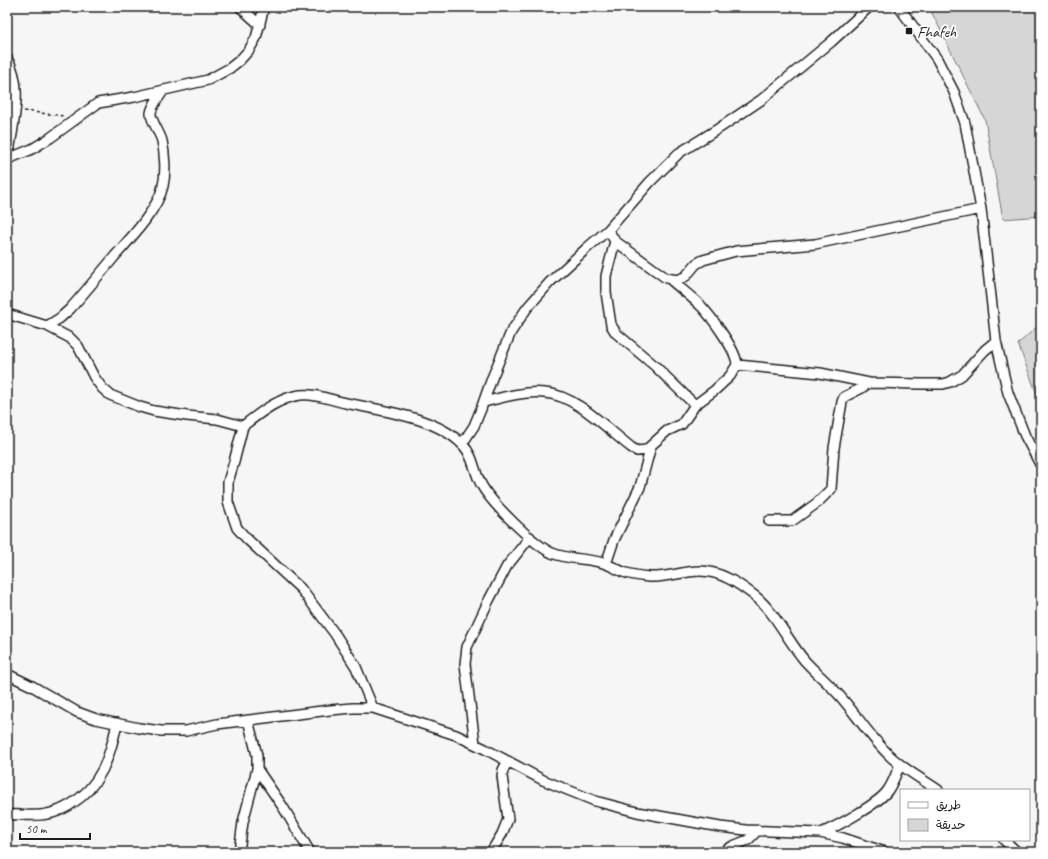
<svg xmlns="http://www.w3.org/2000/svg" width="1048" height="859" font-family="Caveat,'Playpen Sans Arabic',sans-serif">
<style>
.green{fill:#d6d6d6;stroke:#797979}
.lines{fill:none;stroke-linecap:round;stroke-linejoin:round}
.minor-casing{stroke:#1c1c1c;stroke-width:12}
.path{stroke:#1c1c1c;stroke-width:1.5;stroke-dasharray:3 3;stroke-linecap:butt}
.minor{stroke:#fff;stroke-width:9}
.poi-dot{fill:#1c1c1c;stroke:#fff;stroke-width:1.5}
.labels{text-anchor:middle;stroke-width:3.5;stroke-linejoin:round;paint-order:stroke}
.poi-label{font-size:16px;fill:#1c1c1c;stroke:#fff;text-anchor:start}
</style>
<rect width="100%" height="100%" fill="#f6f6f6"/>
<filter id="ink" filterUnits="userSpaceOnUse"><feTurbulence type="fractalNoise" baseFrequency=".025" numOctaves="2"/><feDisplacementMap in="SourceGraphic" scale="8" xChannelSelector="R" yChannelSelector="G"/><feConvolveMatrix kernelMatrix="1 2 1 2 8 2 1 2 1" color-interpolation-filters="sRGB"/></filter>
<g filter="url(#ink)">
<path class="green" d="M929,7H1041V216L1003,219L985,120Z
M1041,323V405L1018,344Z"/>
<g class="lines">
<g class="minor-casing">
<path id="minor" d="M240,7L260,25
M899,7L937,59L954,92L965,123L981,209L996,341L1008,393L1025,436L1041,466
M7,58C21,82 16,108 12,134C10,143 10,152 7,161
M8,159L32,149L50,138L98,103L134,97L208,80L230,68L240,60L249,50L256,38L264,7
M608,230L615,241L666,278L678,280L686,276L696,264L703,260L736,251L815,244L981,209
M615,241L606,276V292L611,325L616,333L655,366L695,405
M7,314L47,326L70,338L78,346L94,377L102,388L110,395L140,407L154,411L187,416L217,419L243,426C260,413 278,398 300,395C315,393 331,400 346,403C383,411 436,417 463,445C474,456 474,472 481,484C490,502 534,545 552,553C569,560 587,558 603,563C610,565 617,569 623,572C631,575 640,576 649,577C666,578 683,571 700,571C721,571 739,584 755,596C776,613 787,640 805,661C816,673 828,683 839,695C856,714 870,737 889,755C903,769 922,779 938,790
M47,326L60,318L70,309C85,292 100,274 115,256C131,238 158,209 163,186C166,173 165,154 162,141C160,133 150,119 151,113C152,105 159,97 164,90
M737,365L820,373L869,383
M484,402C503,397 524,391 545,393C576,395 608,430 632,448L637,451L646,450L667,431L682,424L695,405L715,390L730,376L737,365C737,351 712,318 702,307C692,297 681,289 671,280
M243,426L234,462L228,482V502L237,528L247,539L301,589L335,634L356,667L373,708
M462,444L474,426L481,409L492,378L511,332L527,308L550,282L588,247L608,230L650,182L679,153L721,127L761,100L831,42L869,7
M769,521H792L817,503L831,489L834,448L842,402L844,397L860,389L869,383L921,384H943L950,382L962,375L985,350L996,341
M606,564L614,540L640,487L651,446
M7,674L32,686L77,712L96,719L139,728L161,731H186L217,724L330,710L353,708H373L456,735L485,749L543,780L595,801L637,812L720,827L746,830L820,833L843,838L885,852
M475,744L465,664L467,647L488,602L507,566L530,537
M257,769L283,807L310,852
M7,815C20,814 34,817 47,814C55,813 63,809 70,805C101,786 110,757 117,723
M821,833C836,827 880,803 888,790C893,783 896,773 900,765
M1004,840L1017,852
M239,852L243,822L257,769V755L248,720
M491,852L502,834L508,819L502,776L503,770L508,761
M723,852L733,846L748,840L758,830"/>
</g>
<path class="path" d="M24,111L64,116"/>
<use href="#minor" class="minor"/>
</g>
</g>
<rect class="poi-dot" x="905" y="27" width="8" height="8" rx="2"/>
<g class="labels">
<g class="poi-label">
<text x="917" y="37">Fhafeh</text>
</g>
</g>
<rect width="1048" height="859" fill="none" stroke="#fff" stroke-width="24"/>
<rect x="12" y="12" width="1024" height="835" fill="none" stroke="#1c1c1c" stroke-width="1.5" filter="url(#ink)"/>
<rect x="900" y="789" width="130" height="52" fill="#ffffff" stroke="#a4a4a4"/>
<rect x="908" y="802" width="20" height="6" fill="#ffffff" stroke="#a4a4a4"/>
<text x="936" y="809" font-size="12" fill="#1c1c1c">طريق</text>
<rect x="908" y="819" width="20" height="12" fill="#d6d6d6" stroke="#a4a4a4"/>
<text x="936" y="829" font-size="12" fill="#1c1c1c">حديقة</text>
<path d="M20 833v6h70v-6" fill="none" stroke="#1c1c1c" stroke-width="2"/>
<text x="26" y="833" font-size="12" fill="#1c1c1c" stroke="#ffffff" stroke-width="3" paint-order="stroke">50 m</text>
</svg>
